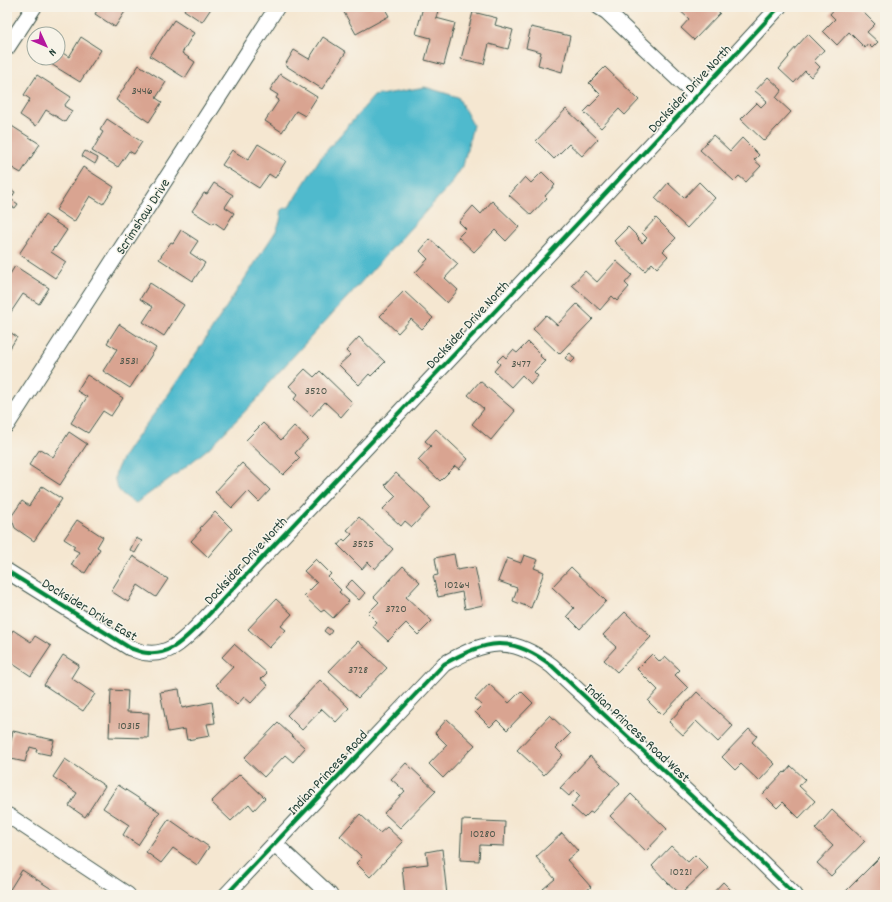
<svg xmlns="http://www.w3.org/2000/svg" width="892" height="902" font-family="Dekko,sans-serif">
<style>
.water{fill:#50bacd;stroke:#387c80}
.building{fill:#d9a491}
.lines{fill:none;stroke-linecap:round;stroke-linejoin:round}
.street-casing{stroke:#3f564c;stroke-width:17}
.street{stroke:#fff;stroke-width:15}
.cycleway-casing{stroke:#f7f3e8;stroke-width:6}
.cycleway{stroke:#00873e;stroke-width:4}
.labels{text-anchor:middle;stroke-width:3;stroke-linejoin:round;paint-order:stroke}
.number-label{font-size:12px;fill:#4e574b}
.street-label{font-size:14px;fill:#1f3d34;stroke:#f7f3e8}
</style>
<rect width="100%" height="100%" fill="#f7f3e8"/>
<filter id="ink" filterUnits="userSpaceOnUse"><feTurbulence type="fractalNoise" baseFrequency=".025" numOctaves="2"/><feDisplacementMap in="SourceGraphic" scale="8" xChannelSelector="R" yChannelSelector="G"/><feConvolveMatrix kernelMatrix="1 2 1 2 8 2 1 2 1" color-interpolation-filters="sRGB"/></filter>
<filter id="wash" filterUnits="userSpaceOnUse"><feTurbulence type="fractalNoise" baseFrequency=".012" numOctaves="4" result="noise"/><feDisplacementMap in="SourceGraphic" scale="16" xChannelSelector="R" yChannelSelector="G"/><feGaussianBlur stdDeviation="0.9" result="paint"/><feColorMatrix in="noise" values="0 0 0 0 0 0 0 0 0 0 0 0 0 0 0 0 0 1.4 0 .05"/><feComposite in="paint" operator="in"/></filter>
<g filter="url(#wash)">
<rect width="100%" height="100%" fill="#f5e7d1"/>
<path class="water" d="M425,87L458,97L473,125L463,166L450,185L268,384L262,394L210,447L183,469L136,503C125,497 114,490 115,476C117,458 156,413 168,395C205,341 240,285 276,231L280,221L282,209L289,207L321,157L374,96Z"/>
<g id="blocks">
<path class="building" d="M99,7H128L115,27L95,14Z
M186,7H212L202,22L184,10Z
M341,7H384L389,16L356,34Z
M423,7H439L436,18L455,23L444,65L425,60L431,38L416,34Z
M676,7H713L720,13L694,40L681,28L689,19Z
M836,7H858L875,24L867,32L878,42L872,48L868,44L865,48L849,32L837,45L823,31L835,19L830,14Z
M473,12L497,18L495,25L513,30L508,49L489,44L484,64L461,59Z
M174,20L194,33L182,53L195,62L185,78L150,56Z
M531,27L570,36L562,72L538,65L541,52L526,48Z
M808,34L824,50L814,61L820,67L811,77L805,71L794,83L779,69L789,57L788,56Z
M81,37L101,50L80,82L46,61L48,58H58V50L69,57Z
M323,37L346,52L322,89L285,65L294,50L309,59Z
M139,65L166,82L156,98L162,102L149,122L116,100Z
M605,67L639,100L625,115L619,109L601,128L584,112L601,95L589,83Z
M280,74L317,97L305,116L296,111L282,132L265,121L279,100L276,98L278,95L270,90Z
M37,75L71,97L64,106L72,111L65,122L46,110L36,126L20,115L30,99L24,95Z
M768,77L782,90L776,98L791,112L764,141L741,119L757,103L761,107L767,101L755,91Z
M566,109L598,139L582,156L569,144L554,159L536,141Z
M107,119L142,142L134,154L129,151L118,167L92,151L103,132L100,130Z
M7,123L40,144L21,173L7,165V151L11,144L7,141Z
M713,135L730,151L742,138L759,155L754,160L761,166L746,182L739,176L734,181L700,150Z
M258,144L286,161L275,178L269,174L259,188L222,165L232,150L248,160Z
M85,151L98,158L95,164L82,156Z
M83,167L114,187L103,204L90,196L74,222L56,210Z
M542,172L555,185L545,196L547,198L531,215L509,195L525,177L531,183Z
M699,182L715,198L687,228L655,198L668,183L684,198Z
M214,183L233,195L225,207L234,213L224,229L214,222L213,224L192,211L204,193L207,194Z
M7,187L15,192L7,205Z
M12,200L18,204L15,208L9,205Z
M492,201L519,227L506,241L495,230L474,252L458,237L466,229L459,222L473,206L481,214Z
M45,215L67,230L55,248L54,247L51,252L66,262L55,278L19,254Z
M656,218L676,238L663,251L668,256L657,268L652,263L645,271L614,241L628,227L639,238L638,239L642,243L647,238L642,233Z
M181,230L198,241L190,253L205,263L193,281L159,259L171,242L173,243Z
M430,239L458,264L445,278L458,290L447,303L415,273L428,259L420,251Z
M616,261L632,275L625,283L629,287L617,301L612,296L600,310L572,285L585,271L597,282Z
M15,266L49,288L39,304L23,294L7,318V279Z
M150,283L184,305L164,336L143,322L153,307L140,299Z
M404,291L433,318L422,329L411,319L398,333L380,316Z
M577,304L593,319L559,354L533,329L546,315L557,325Z
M119,324L156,348L130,388L103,371L117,349L107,343Z
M7,330L17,337L7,353Z
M359,337L385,362L371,376L369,374L359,385L339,365L350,355L346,351Z
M528,342L541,355L540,356L545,361L534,372L538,376L531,384L522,375L511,387L494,371L500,364L497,361L503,355L506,358L513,350L517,353Z
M570,353L575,359L571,363L565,358Z
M305,369L314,377L320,371L353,403L341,417L325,402L312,416L294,399L298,394L289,386Z
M87,375L123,398L111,416L103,411L88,433L71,423L87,397L77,391Z
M480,381L515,411L491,440L472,424L484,409L468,395Z
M263,423L281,440L294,426L308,439L295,453L300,458L283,475L246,440Z
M436,429L468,459L459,469L455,466L440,481L418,460L431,446L425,441Z
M69,432L87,444L60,485L29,465L40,449L53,457Z
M242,463L270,490L259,502L248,491L232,508L215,492Z
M396,473L425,500L424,501L430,508L412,527L405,521L401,526L383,509L396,496L385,485Z
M42,486L62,499L34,541L15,528L11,517L22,501L29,506Z
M215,512L232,529L208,557L191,541L201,530L200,528Z
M359,517L393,549L375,569L368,562L362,569L338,545L343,539L345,541L352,534L347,530Z
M77,520L103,537L97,547L100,549L85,573L71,565L79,552L73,549L75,546L64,539Z
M136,538L142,541L135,553L130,550Z
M454,554L457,570L475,567L483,605L465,609L462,592L438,597L433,576L438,575L435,558Z
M524,555L538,560L534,568L544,572L531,608L513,601L517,588L498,581L507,558L521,563Z
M133,556L168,579L156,597L138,585L128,602L111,591Z
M316,559L331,574L328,577L341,590L339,592L349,601L333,618L324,610L321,612L304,596L317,583L304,571Z
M403,566L420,582L406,597L432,621L418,635L406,623L388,641L373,627L377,622L368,613L379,602L374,597Z
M571,567L606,601L580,629L567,616L574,608L552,587Z
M352,580L365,593L359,600L345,587Z
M276,599L292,614L281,626L286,630L269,648L248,629Z
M625,612L651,637L617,672L604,660L616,647L603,635Z
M327,627L332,631L329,635L324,631Z
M13,630L31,642L35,636L51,646L31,676L7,660V640Z
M358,641L387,668L358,698L329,671Z
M234,644L267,673L261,679L268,685L251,703L244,697L237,705L216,685L233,667L222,657Z
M652,654L660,662L665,656L680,670L675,675L688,688L662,715L648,701L658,690L637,669Z
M63,655L79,665L71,678L95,694L83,711L44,685Z
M320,680L349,708L336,722L322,709L302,730L287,715Z
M489,684L509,703L521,691L533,703L507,730L497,720L490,727L475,712L482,705L475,699Z
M179,689L182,708L212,702L215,723L207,724L210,736L187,740L185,729L168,732L160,692Z
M111,690L128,691L127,712L149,713L148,738L109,737Z
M697,692L733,726L718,742L696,721L683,735L669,722Z
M550,715L570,734L556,748L563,755L544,775L517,750Z
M447,719L475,745L443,778L429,764L447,745L435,733Z
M278,723L305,748L293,762L285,755L264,777L244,758Z
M749,729L757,736L752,742L775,764L759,781L741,764L735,770L722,757Z
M13,731L54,740L50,755L36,752L37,749L30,747L29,751H28L25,762L7,758Z
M590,756L620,783L592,813L590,812L584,818L571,806L580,796L574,790L569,796L560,788Z
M65,759L105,786L85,817L69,806L77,793L53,777Z
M406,763L436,791L400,828L384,813L405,791L391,779Z
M791,766L805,779L799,786L815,801L799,818L783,802L777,808L763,794L784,772L785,773Z
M240,774L265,798L254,810L249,804L231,821L211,802Z
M118,785L160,812L138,845L123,835L129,825L103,808Z
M631,794L667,829L646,851L610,816Z
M832,810L865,841L831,876L817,863L833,846L815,829Z
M360,814L380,833L387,827L403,842L370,877L356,863L362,857L340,836Z
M169,819L209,847L197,865L173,848L161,863L146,852Z
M462,820L505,822L504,846L480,845L479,861L460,860Z
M562,833L578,851L567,860L591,887L581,895H548L543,889L555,879L536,857Z
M671,846L688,862L695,855L708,868L681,894L668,883L652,866Z
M442,849L447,895H405L402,867L428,864L426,852Z
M880,857L885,862V895H873L871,893L869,895H850L846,891Z
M22,870L61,895H15L9,891Z
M723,882L736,895H711Z"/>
</g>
</g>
<g filter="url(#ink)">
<use href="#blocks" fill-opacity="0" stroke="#3f564c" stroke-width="1"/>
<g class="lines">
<g class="street-casing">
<path id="street" d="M599,7L607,12L697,97
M7,48L34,7
M7,425L277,7
M7,571L130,648C136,650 142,653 148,653C171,655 184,639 199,625C392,419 588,215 779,7
M9,816L128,895
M275,844L330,895
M226,895L444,664C487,640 510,634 552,666L743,844L795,895"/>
</g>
<use href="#street" class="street"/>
<g class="cycleway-casing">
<path id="cycleway" d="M7,571L130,648C136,650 142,653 148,653C171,655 184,639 199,625C392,419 588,215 779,7
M226,895L444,664C487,640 510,634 552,666L743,844L795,895"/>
</g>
<use href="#cycleway" class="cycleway"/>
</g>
</g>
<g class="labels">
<g class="number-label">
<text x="142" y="94">3446</text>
<text x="129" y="364">3531</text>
<text x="521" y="367">3477</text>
<text x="316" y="394">3520</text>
<text x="363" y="547">3525</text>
<text x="457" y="588">10264</text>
<text x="396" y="612">3720</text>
<text x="358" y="673">3728</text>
<text x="129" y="729">10315</text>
<text x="483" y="837">10280</text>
<text x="681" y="875">10221</text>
</g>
<g class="street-label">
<text transform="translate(689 88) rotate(-47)" y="5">Docksider Drive North</text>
<text transform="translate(142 216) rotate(-57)" y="5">Scrimshaw Drive</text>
<text transform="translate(467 324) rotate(-47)" y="5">Docksider Drive North</text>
<text transform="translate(245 560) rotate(-47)" y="5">Docksider Drive North</text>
<text transform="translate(90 609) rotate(31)" y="5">Docksider Drive East</text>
<text transform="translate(638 732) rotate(43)" y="5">Indian Princess Road West</text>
<text transform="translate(327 772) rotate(-47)" y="5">Indian Princess Road</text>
</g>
</g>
<rect width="892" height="902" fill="none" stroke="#f7f3e8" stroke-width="24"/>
<g transform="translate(46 46) rotate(134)"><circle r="19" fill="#f7f3e8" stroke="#a1aaa0"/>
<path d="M0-3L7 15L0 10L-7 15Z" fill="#b5179e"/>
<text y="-6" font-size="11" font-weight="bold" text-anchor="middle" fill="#1f3d34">N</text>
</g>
</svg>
